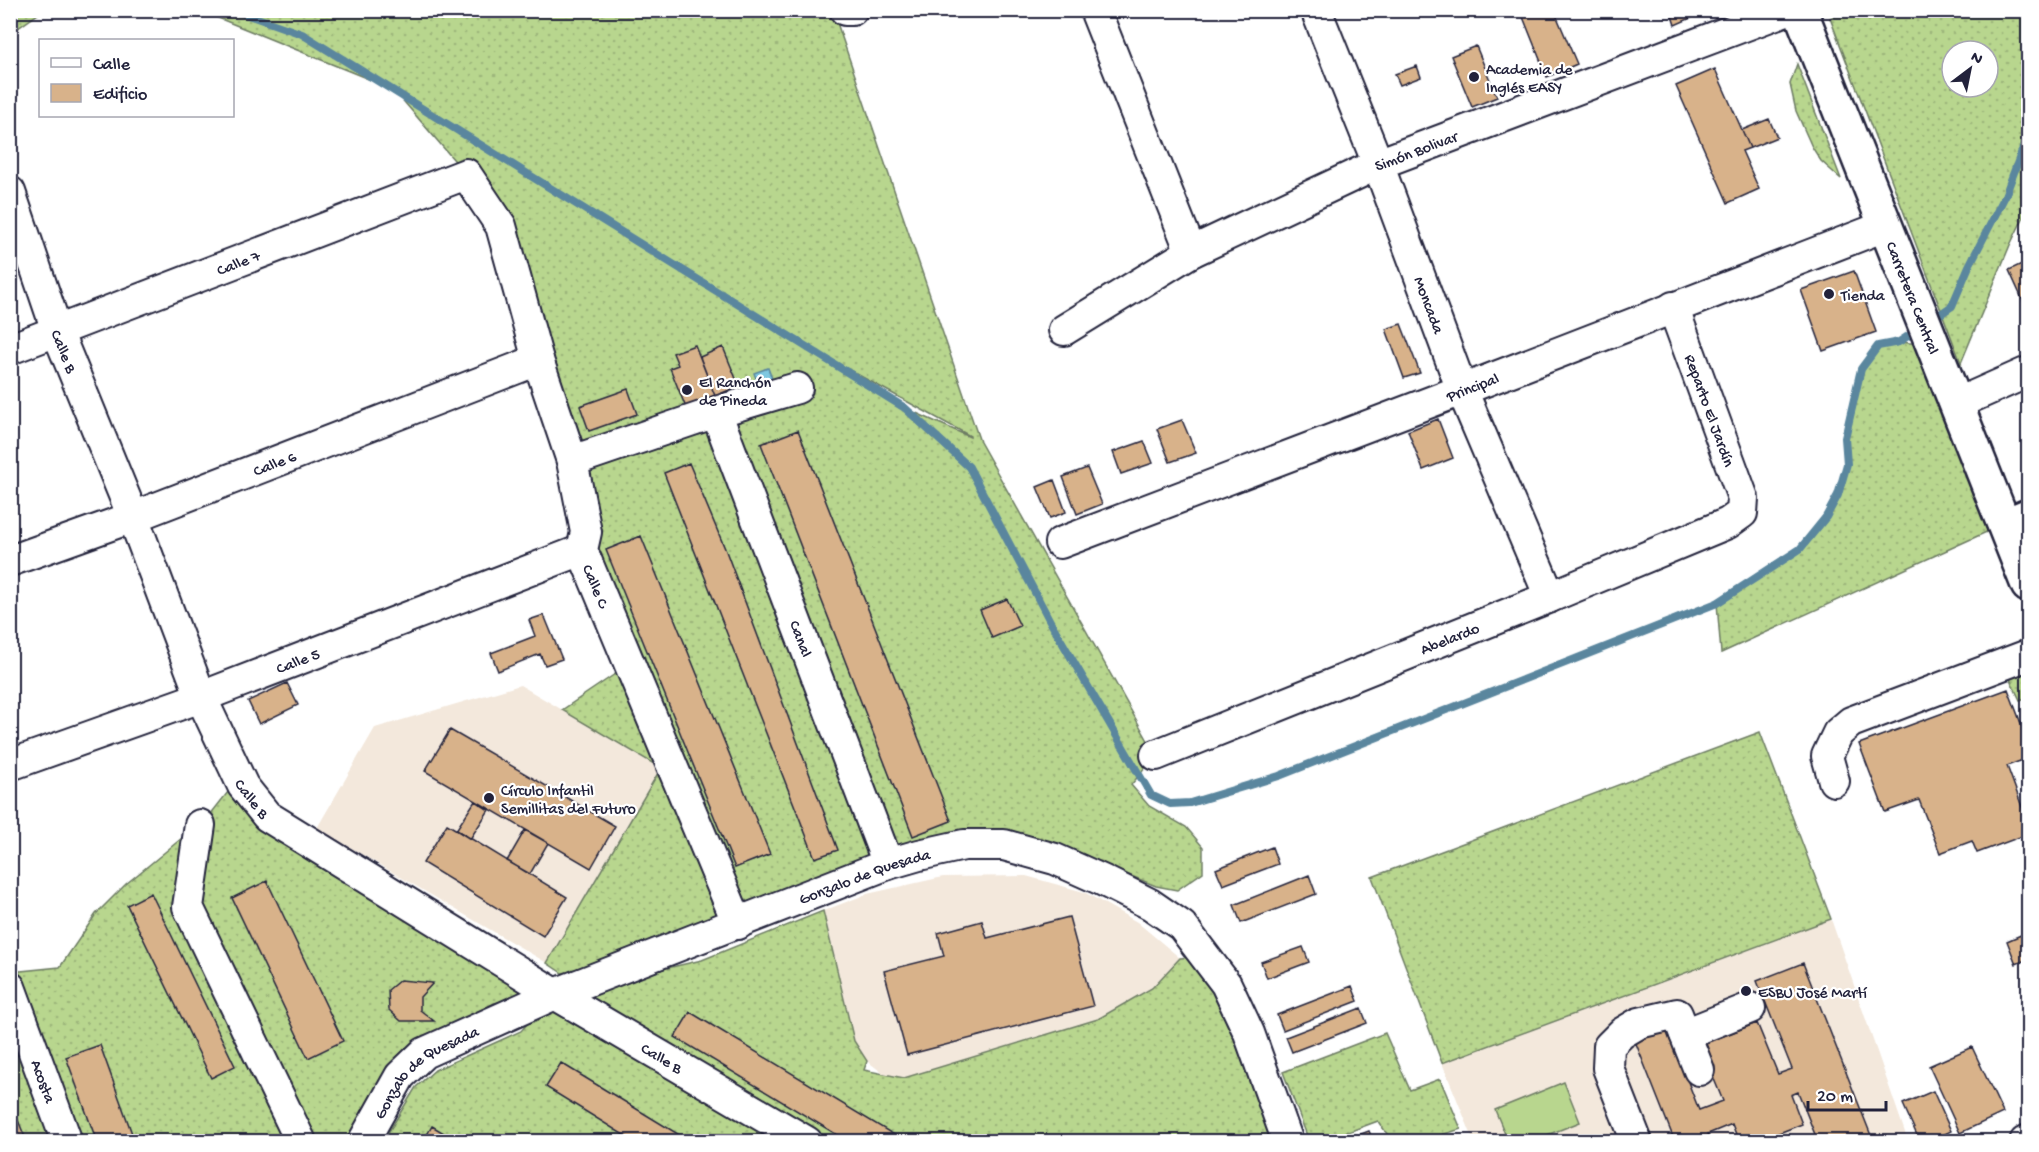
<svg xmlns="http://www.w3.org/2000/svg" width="2039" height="1152" font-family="'Gochi Hand',sans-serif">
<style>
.built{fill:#f3e8dc}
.grass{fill:url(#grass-dots);stroke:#6d7c64;stroke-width:1.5;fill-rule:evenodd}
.garden{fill:#b8d68e;stroke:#6d7c64;stroke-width:1.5}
.water{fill:#7fc8e0;stroke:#5a869e;stroke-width:1.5}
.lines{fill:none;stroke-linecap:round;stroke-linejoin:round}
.stream{stroke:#5a869e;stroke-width:8}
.building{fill:#d8b28a;stroke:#22223b;stroke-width:1.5}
.minor-casing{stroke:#22223b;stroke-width:34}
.highway-casing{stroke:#22223b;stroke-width:38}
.minor{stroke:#fff;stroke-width:30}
.highway{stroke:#fff;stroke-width:33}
.poi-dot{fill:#22223b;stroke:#fff;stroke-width:2}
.labels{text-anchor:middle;stroke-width:4.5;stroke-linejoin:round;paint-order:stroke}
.poi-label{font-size:16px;fill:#22223b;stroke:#fff;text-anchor:start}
.street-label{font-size:16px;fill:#22223b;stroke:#fff}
</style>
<defs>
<pattern id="grass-dots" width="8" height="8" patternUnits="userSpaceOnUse" patternTransform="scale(1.5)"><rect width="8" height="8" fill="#b8d68e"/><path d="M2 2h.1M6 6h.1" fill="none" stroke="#9eb77b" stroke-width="1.8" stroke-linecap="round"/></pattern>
</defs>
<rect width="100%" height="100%" fill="#fff"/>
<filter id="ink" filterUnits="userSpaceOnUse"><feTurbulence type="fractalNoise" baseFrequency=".0167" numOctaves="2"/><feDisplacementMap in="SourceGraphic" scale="12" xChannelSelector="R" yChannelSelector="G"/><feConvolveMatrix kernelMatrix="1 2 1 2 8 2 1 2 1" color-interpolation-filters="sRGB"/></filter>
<g filter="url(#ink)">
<path class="built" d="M520,685L661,768L547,963L317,828L375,728Z
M1026,876L1084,892L1137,922L1180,958L1152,988L1098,1019L904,1078L888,1077L867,1061L854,1041L823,911L867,894L943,877Z
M1831,919L1908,1141H1474L1442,1063Z"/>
<path class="grass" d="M11,10H42V11L11,33Z
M1846,10L2028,11V208L2010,245L1961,363L1956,404L2004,524L1721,653L1717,603L1800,549L1838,495L1847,464L1845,438L1861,369L1878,346L1899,342L1932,345L1961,363L1830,18ZM1952,51H1988V87H1952Z
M161,11H833L980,442L1156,755L1131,785L1149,806L1186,827L1203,847V872L1177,890L1156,886L1052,844L995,829L1004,845L585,969L562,973L547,963L661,768L562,710L621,670L501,226L466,174L393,89L206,13ZM813,350L970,436V437L905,408Z
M1797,64L1841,179L1821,161L1812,147L1796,111L1790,84Z
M2028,671V697L2020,700L2010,679Z
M1760,732L1831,919L1442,1063L1372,877Z
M239,778L267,816L555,994L702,960L823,911L854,1041L867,1061L864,1070L904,1078L1098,1019L1152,988L1180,958L1206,956L1290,1141H383L416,1087L435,1070L521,1031L554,994L494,1003L424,1042L391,1068L351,1132L350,1141L11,1142V972L60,967L96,914L126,884L210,815Z
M1385,1033L1410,1090L1440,1079L1461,1129L1422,1141H1392L1378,1121L1324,1141H1309L1283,1072Z"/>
<path class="garden" d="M1564,1082L1580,1122L1532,1141H1508L1495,1110Z"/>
<path class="water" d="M768,368L774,384L746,393L745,386L757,381L754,373Z"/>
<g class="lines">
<path class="stream" d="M234,10L302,34L905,408L969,467L1051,623L1151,795L1170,804L1190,803L1279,776L1717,603L1800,549L1826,517L1838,495L1847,464L1845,438L1861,369L1878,346L1899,342L1917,330
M1932,320L1952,306L1969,266L2005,196L2028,135"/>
</g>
<path class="building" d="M1540,10H1554L1577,64L1547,77L1523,17Z
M1670,10H1709L1675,25Z
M1476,46L1497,97L1472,107L1451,56Z
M1417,66L1421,77L1400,85L1395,74Z
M1715,69L1750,148L1742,151L1759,189L1728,203L1676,86Z
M1769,119L1777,137L1750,148L1742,130Z
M2028,261V312L2009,270Z
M1854,271L1876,332L1823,351L1801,290Z
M1401,324L1420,373L1404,378L1386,329Z
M695,345L715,396L686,408L670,368L678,365L673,353Z
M723,347L739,386L715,396L700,357Z
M628,389L637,414L589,431L580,406Z
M1438,419L1453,458L1423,470L1408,431Z
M1182,420L1196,453L1170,462L1157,429Z
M798,430L951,821L913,836L761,444Z
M1144,441L1153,463L1121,474L1113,452Z
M689,463L726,551L838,850L815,858L664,473Z
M1087,468L1102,504L1077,514L1063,477Z
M1054,480L1066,512L1050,518L1037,487Z
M641,536L770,854L735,868L606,550Z
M1007,599L1020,626L992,638L980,610Z
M544,615L562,659L545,665L540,654L498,671L491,653L535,636L529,620Z
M287,683L298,705L259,724L248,701Z
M2008,689L2028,742V758L2007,766L2028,823V834L1977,853L1972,841L1940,853L1919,800L1885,812L1859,744Z
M450,730L615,826L591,868L425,771Z
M475,801L489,810L470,839L456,830Z
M447,824L567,897L543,936L423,863Z
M525,830L548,843L530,874L507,861Z
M1272,847L1278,864L1223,885L1216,869Z
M1309,875L1316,894L1241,923L1234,905Z
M267,881L343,1041L308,1058L232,898Z
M151,893L235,1066L211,1078L127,905Z
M1069,917L1093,1006L907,1055L884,971L944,956L938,933L982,921L987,938Z
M2028,932V959L2016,964L2007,941Z
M1303,947L1309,962L1267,978L1261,962Z
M1803,963L1872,1138L1862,1142H1818L1798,1092L1791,1095L1802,1124L1756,1142H1739L1732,1124L1708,1134L1712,1142H1675L1635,1041L1667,1028L1699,1110L1723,1101L1700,1045L1757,1023L1778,1074L1792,1069L1757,981Z
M400,980L433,983L420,997V1010L434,1021H401L389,1010L388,990Z
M1352,986L1358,1001L1283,1030L1277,1015Z
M1361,1008L1367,1023L1292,1052L1286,1037Z
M690,1012L896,1136L893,1142H849L675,1037Z
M100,1045L135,1142H97L66,1057Z
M1972,1047L2003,1113L1960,1133L1929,1066Z
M561,1063L691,1142H635L546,1087Z
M1933,1091L1951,1131L1929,1142H1920L1903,1104Z
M10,1101L27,1142H10Z
M432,1126L459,1142H423Z
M1369,1131L1374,1142H1340Z"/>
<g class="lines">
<g class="minor-casing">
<g id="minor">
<path d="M845,10H852"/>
<path d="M1095,10L1191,252"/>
<path id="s1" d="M1316,10L1378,164L1462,390L1550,597"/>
<path id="s2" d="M10,192L57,331L133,517L201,697L243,786L267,816L555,994L807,1142"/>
<path id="s3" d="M1064,330L1191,252L1378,164L1786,10"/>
<path id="s4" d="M10,349L466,174L501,226L538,360L572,461L586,532L582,550L738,924"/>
<path d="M1956,404L2028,372"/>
<path id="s5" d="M716,412L888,864"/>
<path d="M572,461L716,412L797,388"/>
<path d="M2004,524L2028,514"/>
<path id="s6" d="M1060,543L1462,390L1885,226"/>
<path id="s7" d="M10,561L133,517L538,360"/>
<path id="s8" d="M1156,755L1550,597L1728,523L1742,513L1743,498L1673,307"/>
<path id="s9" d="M10,765L201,697L582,550"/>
<path d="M1834,781L1827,756L1838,733L1851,722L2028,655"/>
<path d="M200,825L188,907L301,1142"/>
<path id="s10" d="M10,987L67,1142"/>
<path d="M1685,1034L1750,1008"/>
<path id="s11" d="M363,1142L400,1076L424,1053L555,994L888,864L919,855L964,845H1004L1055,859L1102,880L1150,904L1182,926L1226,984L1249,1033L1288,1142"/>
<path d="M1637,1142L1608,1068L1609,1046L1622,1033L1639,1023L1677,1014L1699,1070"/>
<path d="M2025,1142L2028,1140"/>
</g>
</g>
<g class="highway-casing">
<g id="highway">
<path id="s12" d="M1800,10L2028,585"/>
</g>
</g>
<use href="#minor" class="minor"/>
<use href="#highway" class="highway"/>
</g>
</g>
<g class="poi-dot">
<circle cx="1474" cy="77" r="6"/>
<circle cx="1829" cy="294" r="6"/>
<circle cx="687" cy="390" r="6"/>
<circle cx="489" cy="798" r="6"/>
<circle cx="1746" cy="991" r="6"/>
</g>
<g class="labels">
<g class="poi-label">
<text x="1486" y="74">Academia de<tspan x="1486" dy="18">Inglés EASY</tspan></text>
<text x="1841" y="300">Tienda</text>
<text x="699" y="387">El Ranchón<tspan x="699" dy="18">de Pineda</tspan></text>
<text x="501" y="795">Círculo Infantil<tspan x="501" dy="18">Semillitas del Futuro</tspan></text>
<text x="1758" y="997">ESBU José Martí</text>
</g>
<g class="street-label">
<text dy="6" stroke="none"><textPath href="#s3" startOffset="396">Simón Bolivar</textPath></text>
<text dy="6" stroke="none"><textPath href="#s4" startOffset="244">Calle 7</textPath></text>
<text dy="6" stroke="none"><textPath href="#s12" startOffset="309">Carretera Central</textPath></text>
<text dy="6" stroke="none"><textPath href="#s1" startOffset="316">Moncada</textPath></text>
<text dy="6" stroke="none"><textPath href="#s2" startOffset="168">Calle B</textPath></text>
<text dy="6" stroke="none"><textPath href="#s6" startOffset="441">Principal</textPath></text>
<text transform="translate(1711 410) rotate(70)" y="6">Reparto El Jardín</text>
<text dy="6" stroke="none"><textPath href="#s7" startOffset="282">Calle 6</textPath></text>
<text dy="6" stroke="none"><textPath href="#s4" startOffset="926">Calle C</textPath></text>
<text dy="6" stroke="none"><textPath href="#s8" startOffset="316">Abelardo</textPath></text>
<text dy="6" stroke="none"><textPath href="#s5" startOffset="242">Canal</textPath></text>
<text dy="6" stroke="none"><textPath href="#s9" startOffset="306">Calle 5</textPath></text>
<text dy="6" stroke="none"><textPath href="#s2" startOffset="654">Calle B</textPath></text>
<text dy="6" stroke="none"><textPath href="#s11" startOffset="584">Gonzalo de Quesada</textPath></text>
<text dy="6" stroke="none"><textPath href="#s2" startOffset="1140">Calle B</textPath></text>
<text dy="6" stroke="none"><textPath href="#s11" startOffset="98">Gonzalo de Quesada</textPath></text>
<text dy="6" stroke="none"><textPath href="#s10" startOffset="100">Acosta</textPath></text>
</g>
</g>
<rect width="2039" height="1152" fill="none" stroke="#fff" stroke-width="36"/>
<rect x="18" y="18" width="2003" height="1116" fill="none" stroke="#22223b" stroke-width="2" filter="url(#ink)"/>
<rect x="39" y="39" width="195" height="78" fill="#ffffff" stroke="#a7a7b1" stroke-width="1.5"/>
<rect x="51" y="58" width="30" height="9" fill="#ffffff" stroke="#a7a7b1" stroke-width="1.5"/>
<text x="93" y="69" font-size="18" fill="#22223b">Calle</text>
<rect x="51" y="84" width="30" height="18" fill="#d8b28a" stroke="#a7a7b1" stroke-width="1.5"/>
<text x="93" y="99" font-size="18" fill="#22223b">Edificio</text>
<g transform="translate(1970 69) rotate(32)"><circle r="28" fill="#ffffff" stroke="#a7a7b1" stroke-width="1.5"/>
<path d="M0-4.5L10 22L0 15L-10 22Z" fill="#22223b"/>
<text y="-9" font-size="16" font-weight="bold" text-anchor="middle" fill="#22223b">N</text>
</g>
<path d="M1808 1101v9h78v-9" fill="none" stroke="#22223b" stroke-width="3"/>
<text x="1817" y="1101" font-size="18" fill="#22223b" stroke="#ffffff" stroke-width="4.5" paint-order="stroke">20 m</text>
</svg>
